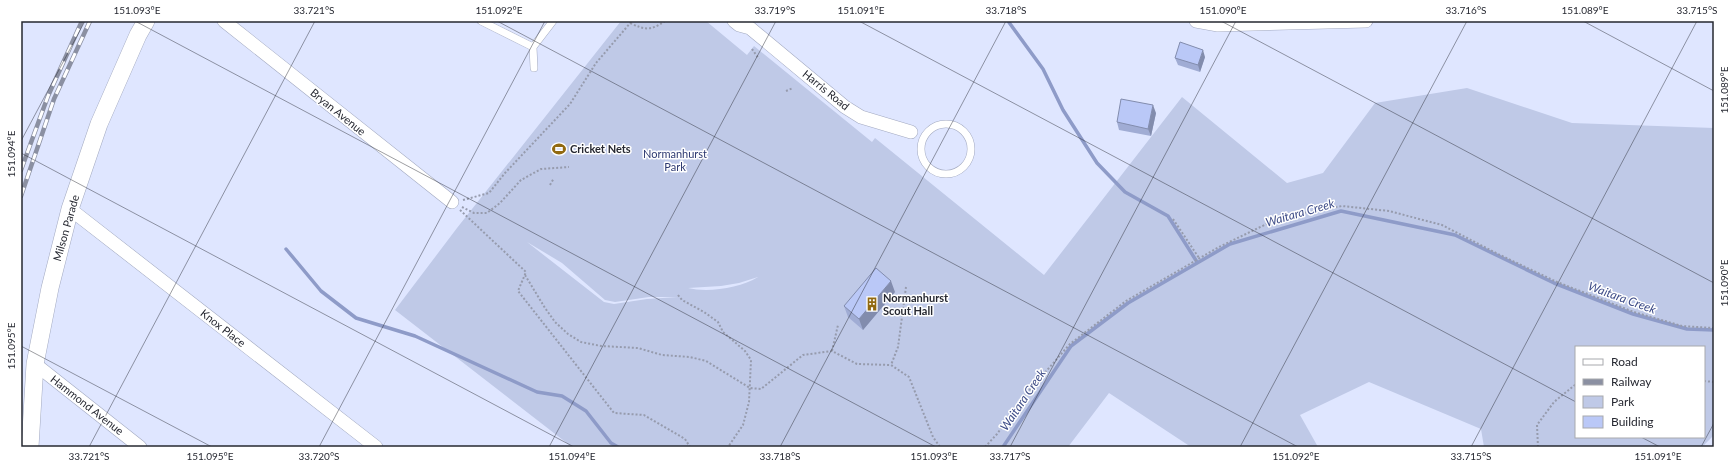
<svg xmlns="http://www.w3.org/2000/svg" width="1735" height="468" font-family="Lato,sans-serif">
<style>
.green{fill:#bfc9e7;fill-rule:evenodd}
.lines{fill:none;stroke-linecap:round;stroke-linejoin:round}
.stream{stroke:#8e9bc8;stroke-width:3.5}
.service-casing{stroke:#a2a9c0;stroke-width:8}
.minor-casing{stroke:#a2a9c0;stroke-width:14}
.tertiary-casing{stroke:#a2a9c0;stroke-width:18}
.path{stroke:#969bad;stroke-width:2;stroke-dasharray:2 2;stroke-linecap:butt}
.service{stroke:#fff;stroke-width:7}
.minor{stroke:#fff;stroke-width:13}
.tertiary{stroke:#fff;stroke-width:17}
.rail-casing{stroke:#8b90a2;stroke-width:4.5}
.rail{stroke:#fff;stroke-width:3;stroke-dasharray:9;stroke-linecap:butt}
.wall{fill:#a0acd4}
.shaded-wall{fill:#828cad}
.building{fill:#bac8f7;stroke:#828cad}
.ticks{fill:none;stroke:#262831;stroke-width:1;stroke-opacity:0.45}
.labels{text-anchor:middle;stroke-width:3;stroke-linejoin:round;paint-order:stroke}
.street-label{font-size:11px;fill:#262831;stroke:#fff}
.poi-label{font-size:11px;font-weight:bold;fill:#262831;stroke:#fff;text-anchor:start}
.park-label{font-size:11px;fill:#2c3870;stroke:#fff}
.water-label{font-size:12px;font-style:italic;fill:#3f4d88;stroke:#fff}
.neatline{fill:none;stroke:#262831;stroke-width:1.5}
.ticks-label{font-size:10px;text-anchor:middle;fill:#262831}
</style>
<rect width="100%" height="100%" fill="#dfe6ff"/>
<path class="green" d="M621,21H706L747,55L754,46L872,142L875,138L1044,275L1182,97L1287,183L1323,173L1375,103L1467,88L1572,123L1714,128V435L1702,447H1484L1481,429L1369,382L1300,415L1318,447H1191L1109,393L1068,447H572L395,310L457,228ZM527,242L562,263L605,300L615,302L649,297H678L647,299L614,304L604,302ZM758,277C740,288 708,293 688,288L721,286L739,283ZM1576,347H1704V437H1576Z"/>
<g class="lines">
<path class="stream" d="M1008,21L1043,69L1063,110L1097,163L1125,192L1168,216L1197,262
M286,249L321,291L356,318L415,336L537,392L562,396L586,411L611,443L618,447
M1003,447L1071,346L1128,303L1230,244L1341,211L1455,235L1554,283L1633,314L1687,329L1714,330"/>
<g class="service-casing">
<path id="service" d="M481,21L533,47L553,21
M533,47L534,68
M921 149a25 25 0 1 1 50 0a25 25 0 1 1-50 0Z"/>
</g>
<g class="minor-casing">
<path id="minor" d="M224,21L452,202
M734,21L739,25L750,28L845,107L861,117L911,132
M1196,21L1218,25L1366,21
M70,209L376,447
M35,364L140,447"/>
</g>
<g class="tertiary-casing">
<path id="tertiary" d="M30,447L35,364L50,288L70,209L99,124L138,35L146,21"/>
</g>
<path class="path" d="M630,23C645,30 651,31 665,21
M752,49L759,59
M786,91L793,88
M550,185L554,178
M463,200L489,193L505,173L570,104L596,63L632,21
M462,207L474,213H487L500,203L521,180L541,169L569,167
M460,210L526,272L518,291L614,413L644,415L685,439L690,447
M1173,219L1199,258
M525,275L545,308L555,322L568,334L581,342L601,346L638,348L662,355L690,357L706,361L750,388L761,389L803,355L832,351L857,364L891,365
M906,287L898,347L891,365L909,377L933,437L940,447
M678,295L682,300L704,312L718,322L723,332L745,351L751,360L749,402L743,425L728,447
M832,351L838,325
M1704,381L1714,382
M985,447L997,434L1026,394L1070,344L1126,301L1219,247L1281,217L1342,206L1389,211L1442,225L1498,254L1557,282L1634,312L1682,326L1714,328
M1538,447L1537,425L1554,402L1576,384"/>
<use href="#service" class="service"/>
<use href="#minor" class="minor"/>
<use href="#tertiary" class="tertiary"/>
<g class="rail-casing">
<path id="rail" d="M21,170L48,96L82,21
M21,196L54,99L90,21"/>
</g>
<use href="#rail" class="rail"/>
</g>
<path class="wall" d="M1205,57L1200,72L1178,65L1175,58Z
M1156,113L1151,136L1119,130L1117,122Z
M895,292L863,330L848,317L844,306Z"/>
<path class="shaded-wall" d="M1203,50L1205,57L1200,72L1198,65Z
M1153,105L1156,113L1151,136L1148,129Z
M891,281L895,292L863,330L859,319Z"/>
<path class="building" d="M1180,42L1203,50L1198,65L1175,58Z
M1121,99L1153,105L1148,129L1117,122Z
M876,268L891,281L859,319L844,306Z"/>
<path class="ticks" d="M135,21L936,447M497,21L1298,447M859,21L1576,402M1221,21L1714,283M1583,21L1714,91M21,141L85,21M21,153L574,447M21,346L212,447M1641,437L1660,447M89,447L315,21M319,447L545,21M549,447L776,21M780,447L1006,21M1010,447L1236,21M1240,447L1467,21M1471,447L1697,21M1701,447L1714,423"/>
<defs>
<g id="stadium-bare" transform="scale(1.08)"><path d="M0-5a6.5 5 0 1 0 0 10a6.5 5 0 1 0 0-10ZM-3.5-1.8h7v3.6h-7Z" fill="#916910" stroke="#fff" stroke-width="2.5" paint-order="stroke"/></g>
<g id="building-bare" transform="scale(1.08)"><path d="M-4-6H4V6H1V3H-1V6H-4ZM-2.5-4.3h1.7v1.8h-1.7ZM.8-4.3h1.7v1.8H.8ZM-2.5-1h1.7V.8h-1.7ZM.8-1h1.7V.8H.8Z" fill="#916910" stroke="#fff" stroke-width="2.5" paint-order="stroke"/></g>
</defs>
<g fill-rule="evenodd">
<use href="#stadium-bare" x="559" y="149"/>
<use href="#building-bare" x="872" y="304"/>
</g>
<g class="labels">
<g class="street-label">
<text transform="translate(826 90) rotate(39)" y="4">Harris Road</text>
<text transform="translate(338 112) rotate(39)" y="4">Bryan Avenue</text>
<text transform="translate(66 228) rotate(-74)" y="4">Milson Parade</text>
<text transform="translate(223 328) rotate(38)" y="4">Knox Place</text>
<text transform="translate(87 405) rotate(38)" y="4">Hammond Avenue</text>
</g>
<g class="poi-label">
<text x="570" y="153">Cricket Nets</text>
<text x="883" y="302">Normanhurst<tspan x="883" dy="13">Scout Hall</tspan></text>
</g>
<g class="park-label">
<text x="675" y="158">Normanhurst<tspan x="675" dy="13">Park</tspan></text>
</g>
<g class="water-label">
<text transform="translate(1300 213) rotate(-16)" y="4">Waitara Creek</text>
<text transform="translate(1622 298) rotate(20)" y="4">Waitara Creek</text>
<text transform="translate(1023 400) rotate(-56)" y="4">Waitara Creek</text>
</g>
</g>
<rect width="1735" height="468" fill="none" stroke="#ffffff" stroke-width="44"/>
<rect x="1575" y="346" width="130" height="92" fill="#ffffff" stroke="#a8a9ad"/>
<rect x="1583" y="359" width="20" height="6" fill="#ffffff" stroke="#a8a9ad"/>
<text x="1611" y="366" font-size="12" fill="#262831">Road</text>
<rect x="1583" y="379" width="20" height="6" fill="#8b90a2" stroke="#a8a9ad"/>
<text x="1611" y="386" font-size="12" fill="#262831">Railway</text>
<rect x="1583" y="396" width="20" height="12" fill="#bfc9e7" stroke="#a8a9ad"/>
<text x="1611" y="406" font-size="12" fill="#262831">Park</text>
<rect x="1583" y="416" width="20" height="12" fill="#bac8f7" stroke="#a8a9ad"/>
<text x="1611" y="426" font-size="12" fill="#262831">Building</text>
<rect x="22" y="22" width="1691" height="424" class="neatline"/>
<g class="ticks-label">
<text x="137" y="14">151.093°E</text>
<text x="314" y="14">33.721°S</text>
<text x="499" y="14">151.092°E</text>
<text x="775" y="14">33.719°S</text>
<text x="861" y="14">151.091°E</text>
<text x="1006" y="14">33.718°S</text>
<text x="1223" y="14">151.090°E</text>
<text x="1466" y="14">33.716°S</text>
<text x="1585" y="14">151.089°E</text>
<text x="1697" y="14">33.715°S</text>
<text transform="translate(1724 90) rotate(-90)" y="4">151.089°E</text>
<text transform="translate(11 154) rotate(-90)" y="4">151.094°E</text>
<text transform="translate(1724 283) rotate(-90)" y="4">151.090°E</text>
<text transform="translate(11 346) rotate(-90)" y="4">151.095°E</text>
<text x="89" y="460">33.721°S</text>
<text x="210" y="460">151.095°E</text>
<text x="319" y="460">33.720°S</text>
<text x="572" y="460">151.094°E</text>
<text x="780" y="460">33.718°S</text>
<text x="934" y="460">151.093°E</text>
<text x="1010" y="460">33.717°S</text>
<text x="1296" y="460">151.092°E</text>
<text x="1471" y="460">33.715°S</text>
<text x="1658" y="460">151.091°E</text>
</g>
</svg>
